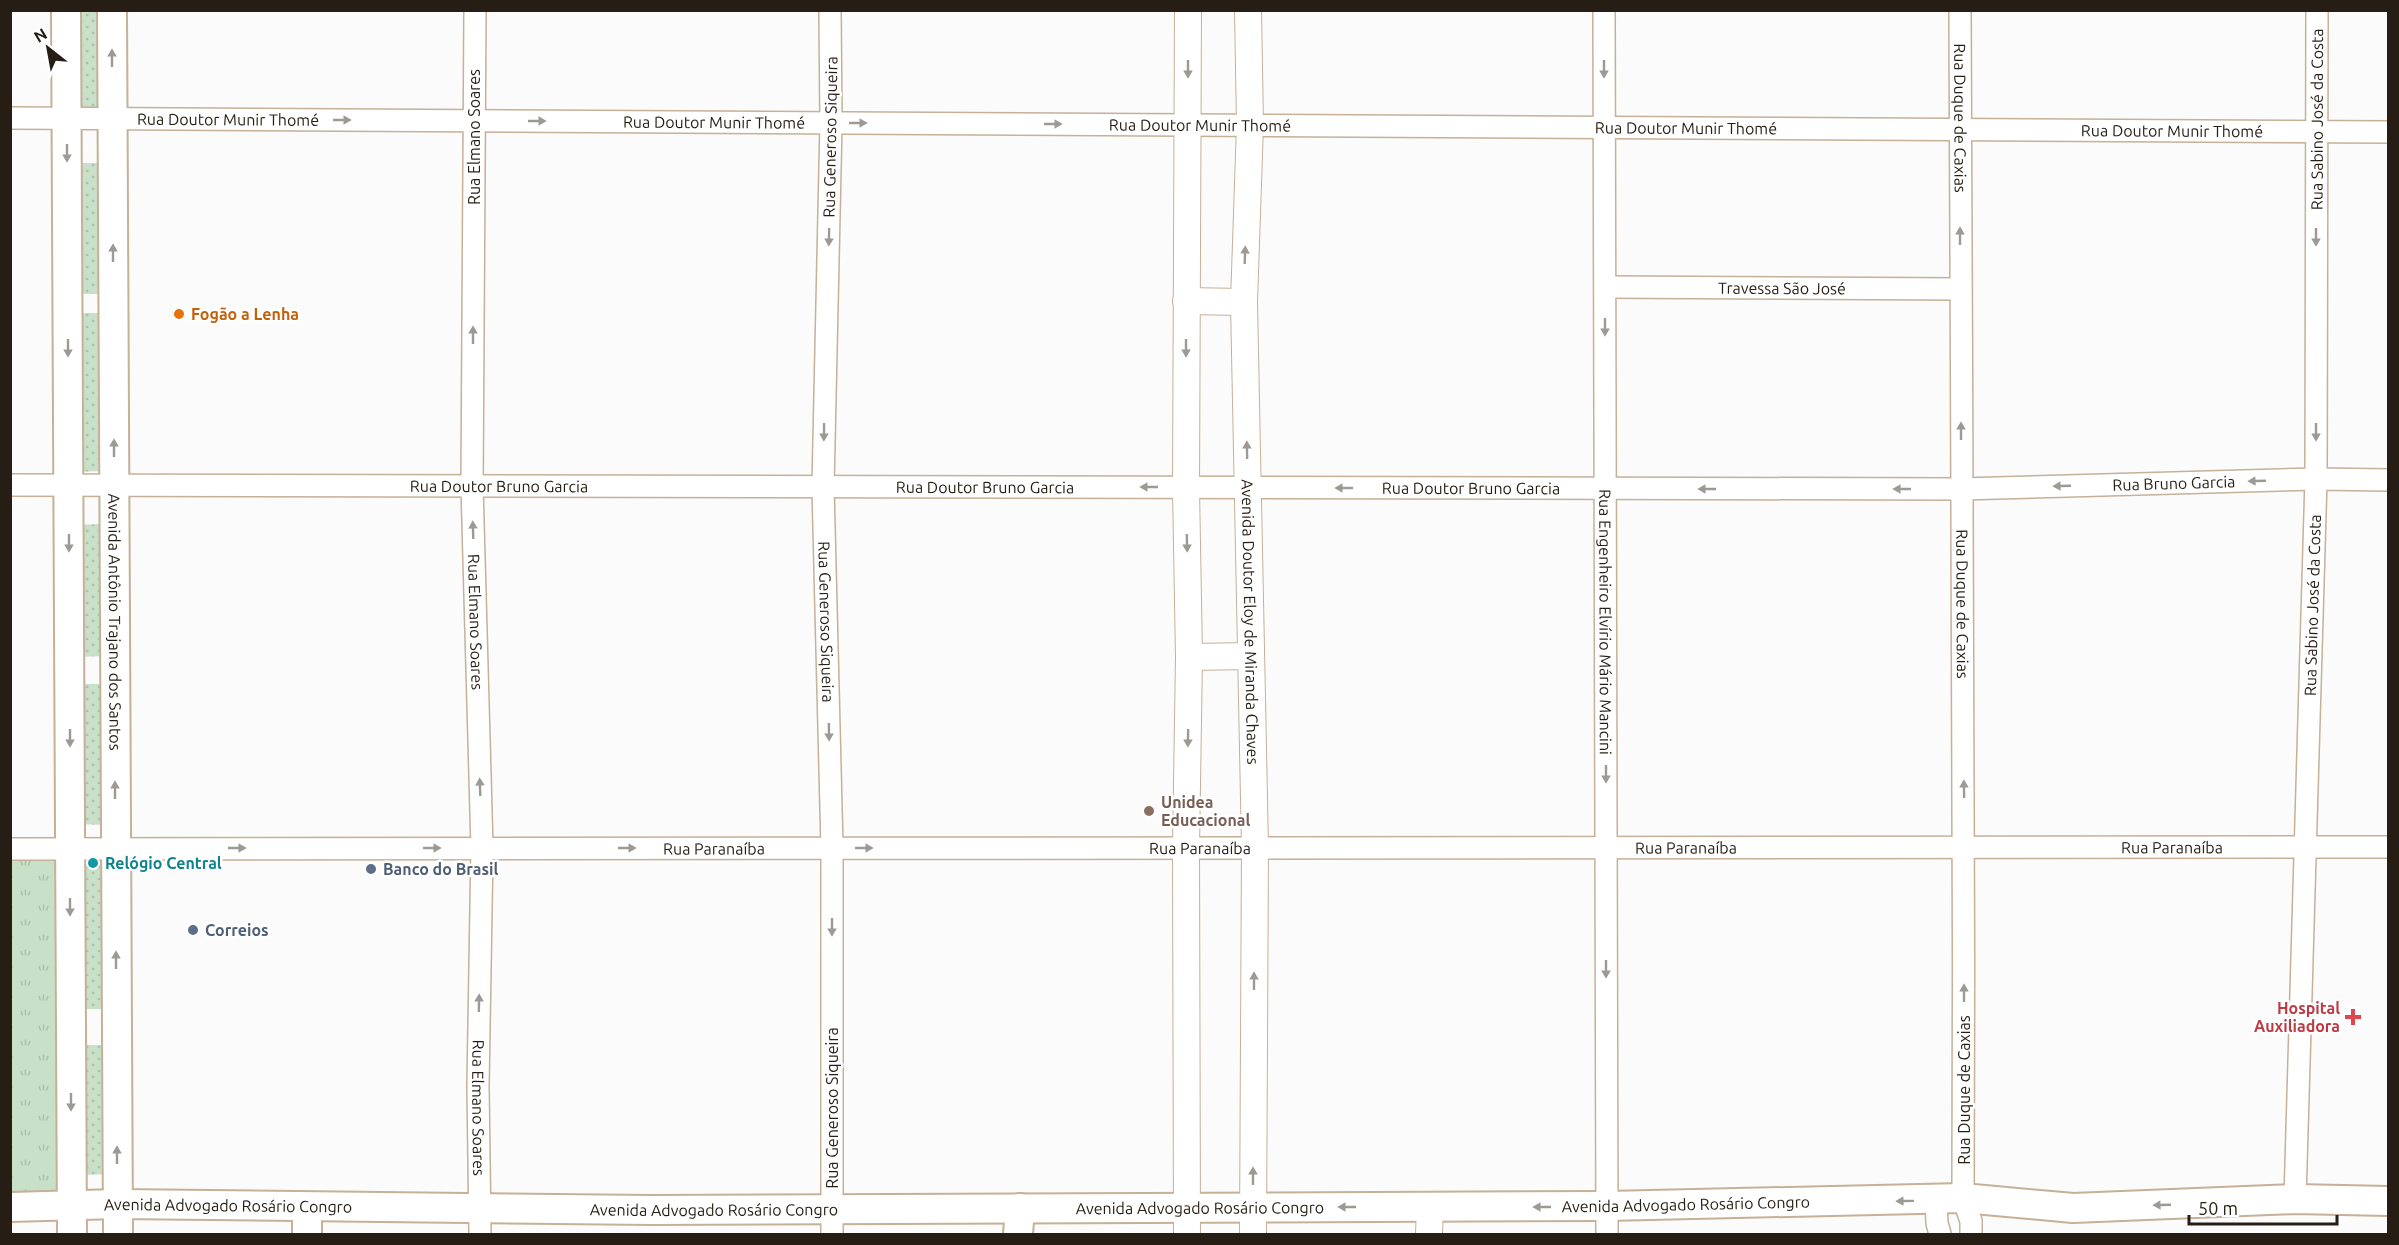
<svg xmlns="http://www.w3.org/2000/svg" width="2399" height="1245" font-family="Ubuntu,sans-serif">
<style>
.grass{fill:url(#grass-dots)}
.park{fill:url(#park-tufts)}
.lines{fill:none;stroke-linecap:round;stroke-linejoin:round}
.minor-casing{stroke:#c6b097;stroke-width:24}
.tertiary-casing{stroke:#c6b097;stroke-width:28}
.secondary-casing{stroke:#c6b097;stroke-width:32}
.minor{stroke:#fff;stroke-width:21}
.tertiary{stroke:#fff;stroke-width:26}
.secondary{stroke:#fff;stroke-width:28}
.oneway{fill:#9d9a95}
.food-dot{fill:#e8710a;stroke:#fff;stroke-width:2}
.education-dot{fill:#8d6e63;stroke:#fff;stroke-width:2}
.culture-dot{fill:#0f9aa8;stroke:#fff;stroke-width:2}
.service-dot{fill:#5c6f8a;stroke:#fff;stroke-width:2}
.health-dot{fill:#e0444e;stroke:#fff;stroke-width:2}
.labels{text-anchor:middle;stroke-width:5;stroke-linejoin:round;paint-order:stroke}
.street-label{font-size:16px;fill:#261e14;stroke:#fff}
.food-label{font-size:16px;font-weight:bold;fill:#c56008;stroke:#fff;text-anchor:start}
.education-label{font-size:16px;font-weight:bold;fill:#785e54;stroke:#fff;text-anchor:start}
.culture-label{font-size:16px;font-weight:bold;fill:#0d838f;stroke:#fff;text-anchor:start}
.service-label{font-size:16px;font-weight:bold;fill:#4e5e75;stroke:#fff;text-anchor:start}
.health-label{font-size:16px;font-weight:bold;fill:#be3a42;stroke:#fff;text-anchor:end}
</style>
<defs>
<pattern id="grass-dots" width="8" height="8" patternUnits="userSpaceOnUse" patternTransform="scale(1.5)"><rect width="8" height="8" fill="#c9e0c8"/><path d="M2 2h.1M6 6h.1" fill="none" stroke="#acc0ab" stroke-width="1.8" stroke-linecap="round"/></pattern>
<pattern id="park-tufts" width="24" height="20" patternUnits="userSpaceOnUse" patternTransform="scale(1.5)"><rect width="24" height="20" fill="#c9e0c8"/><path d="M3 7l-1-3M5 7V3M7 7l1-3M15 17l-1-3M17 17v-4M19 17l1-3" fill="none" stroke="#acc0ab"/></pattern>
</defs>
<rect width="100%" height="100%" fill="#fbfbfb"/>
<path class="grass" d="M74,11H102L104,109H75Z
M75,163H105L104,294H74Z
M71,313H101L103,471L73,472Z
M102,524L104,656L75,657L74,525Z
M79,684H106L105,825L78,824Z
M80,861H106V1009H80Z
M79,1045H110L112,1174L81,1175Z"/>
<path class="park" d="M10,855L73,856L70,1199L11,1201Z"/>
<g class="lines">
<g class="minor-casing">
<g id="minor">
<path id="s1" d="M475,10L472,486L482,848L478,1086L480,1234"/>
<path id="s2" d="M830,10L831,123L823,487L832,848V1234"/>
<path id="s3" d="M1604,10L1607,1234"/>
<path id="s4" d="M1960,10C1961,406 1965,802 1963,1198L1971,1221V1234"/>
<path id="s5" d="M10,118L2388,132"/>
<path id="s6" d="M1605,287L1960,289"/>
<path id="s7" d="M10,485L1961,489L2316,479L2388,480"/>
<path id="s8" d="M10,849L2388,847"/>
<path id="s9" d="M2295,1199L2316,479L2317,10"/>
<path d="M1936,1200L1937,1223L1940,1234"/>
</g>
</g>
<g class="tertiary-casing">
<g id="tertiary">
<path id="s10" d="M1248,10L1250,125L1244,302L1255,848L1253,1234"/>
<path d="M1186,301L1244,302"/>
<path d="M1189,657L1251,656"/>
<path d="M1187,1234L1186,848L1189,657L1186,488L1188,10"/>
<path d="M1429,1234L1430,1207"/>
</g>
</g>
<g class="secondary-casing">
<g id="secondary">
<path d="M66,10L72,1234"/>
<path id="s11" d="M112,10L118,1234"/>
<path id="s12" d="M10,1207L118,1204L651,1210L1607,1206L1963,1198L2073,1208L2295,1199L2388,1201"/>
<path d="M307,1234V1207"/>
<path d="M1018,1234L1020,1208"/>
</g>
</g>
<use href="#minor" class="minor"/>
<use href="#tertiary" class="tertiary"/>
<use href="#secondary" class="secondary"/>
</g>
<defs><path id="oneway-solid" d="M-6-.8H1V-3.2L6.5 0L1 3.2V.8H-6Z" transform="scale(1.5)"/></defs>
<g class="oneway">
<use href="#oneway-solid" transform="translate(112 58) rotate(-90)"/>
<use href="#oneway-solid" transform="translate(1188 69) rotate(90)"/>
<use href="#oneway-solid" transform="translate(1604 69) rotate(90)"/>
<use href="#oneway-solid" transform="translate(342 120)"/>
<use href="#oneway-solid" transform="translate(537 121)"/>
<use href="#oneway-solid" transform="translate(858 123)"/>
<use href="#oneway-solid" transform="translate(1053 124)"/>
<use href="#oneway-solid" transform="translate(67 153) rotate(90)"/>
<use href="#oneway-solid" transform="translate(1960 236) rotate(-90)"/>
<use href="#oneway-solid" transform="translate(829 237) rotate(91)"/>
<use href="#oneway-solid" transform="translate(2316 237) rotate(90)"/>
<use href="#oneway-solid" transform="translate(113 253) rotate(-90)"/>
<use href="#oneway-solid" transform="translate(1245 255) rotate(-88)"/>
<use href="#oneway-solid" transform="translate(1605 327) rotate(90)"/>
<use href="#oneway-solid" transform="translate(473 335) rotate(-90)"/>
<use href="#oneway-solid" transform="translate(68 348) rotate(90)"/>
<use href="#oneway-solid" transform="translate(1186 348) rotate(90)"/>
<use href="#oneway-solid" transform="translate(1961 431) rotate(-90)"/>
<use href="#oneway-solid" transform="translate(824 432) rotate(91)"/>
<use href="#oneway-solid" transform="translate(2316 432) rotate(90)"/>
<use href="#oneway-solid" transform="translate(114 448) rotate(-90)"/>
<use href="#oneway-solid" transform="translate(1247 450) rotate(-91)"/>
<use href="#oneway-solid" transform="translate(2257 481) rotate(178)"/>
<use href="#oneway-solid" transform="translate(2062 486) rotate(178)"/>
<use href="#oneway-solid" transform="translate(1149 487) rotate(-180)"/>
<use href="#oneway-solid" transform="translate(1344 488) rotate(-180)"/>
<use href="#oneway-solid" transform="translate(1707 489) rotate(-180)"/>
<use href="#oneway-solid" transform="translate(1902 489) rotate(-180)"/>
<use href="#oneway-solid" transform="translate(473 530) rotate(-92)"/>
<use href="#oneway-solid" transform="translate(69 543) rotate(90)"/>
<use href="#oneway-solid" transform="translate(1187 543) rotate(89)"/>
<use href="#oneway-solid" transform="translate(829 732) rotate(89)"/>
<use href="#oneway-solid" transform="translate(70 738) rotate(90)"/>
<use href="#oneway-solid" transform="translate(1188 738) rotate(91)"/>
<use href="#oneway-solid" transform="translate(1606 774) rotate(90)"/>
<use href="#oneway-solid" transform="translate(480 787) rotate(-92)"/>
<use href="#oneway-solid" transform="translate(1964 789) rotate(-91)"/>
<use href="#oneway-solid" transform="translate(115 790) rotate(-90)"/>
<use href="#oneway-solid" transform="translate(237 848)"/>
<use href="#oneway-solid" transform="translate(432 848)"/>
<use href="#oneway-solid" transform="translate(627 848)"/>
<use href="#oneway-solid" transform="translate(864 848)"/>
<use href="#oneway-solid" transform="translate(70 907) rotate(90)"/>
<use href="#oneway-solid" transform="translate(832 927) rotate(90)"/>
<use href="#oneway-solid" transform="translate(116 960) rotate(-90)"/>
<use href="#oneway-solid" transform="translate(1606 969) rotate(90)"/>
<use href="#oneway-solid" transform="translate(1254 981) rotate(-90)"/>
<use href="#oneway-solid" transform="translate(1964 993) rotate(-90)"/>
<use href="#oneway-solid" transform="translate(479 1003) rotate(-89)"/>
<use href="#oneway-solid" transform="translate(71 1102) rotate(90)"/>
<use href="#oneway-solid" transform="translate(117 1155) rotate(-90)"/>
<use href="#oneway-solid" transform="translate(1253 1176) rotate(-90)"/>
<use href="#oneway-solid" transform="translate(1905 1201) rotate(179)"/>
<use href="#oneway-solid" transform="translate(2162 1205) rotate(178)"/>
<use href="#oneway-solid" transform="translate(1347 1207) rotate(180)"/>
<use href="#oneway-solid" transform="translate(1542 1207) rotate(180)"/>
</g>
<circle class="food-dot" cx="179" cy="314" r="6"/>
<circle class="education-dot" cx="1149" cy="811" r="6"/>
<circle class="culture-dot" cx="93" cy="863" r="6"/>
<g class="service-dot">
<circle cx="371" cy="869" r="6"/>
<circle cx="193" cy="930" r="6"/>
</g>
<path class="health-dot" d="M2350 1008h6v6h6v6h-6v6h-6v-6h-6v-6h6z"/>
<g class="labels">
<g class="street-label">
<text dy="6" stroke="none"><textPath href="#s4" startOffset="108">Rua Duque de Caxias</textPath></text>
<text dy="6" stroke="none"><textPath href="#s9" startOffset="1080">Rua Sabino José da Costa</textPath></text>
<text dy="6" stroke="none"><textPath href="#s5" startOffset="218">Rua Doutor Munir Thomé</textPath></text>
<text dy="6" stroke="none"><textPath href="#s5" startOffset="704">Rua Doutor Munir Thomé</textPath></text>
<text dy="6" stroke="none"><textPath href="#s5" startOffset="1190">Rua Doutor Munir Thomé</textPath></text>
<text dy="6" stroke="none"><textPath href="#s5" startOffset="1676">Rua Doutor Munir Thomé</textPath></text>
<text dy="6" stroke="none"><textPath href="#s5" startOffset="2162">Rua Doutor Munir Thomé</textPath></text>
<text transform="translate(474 137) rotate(-90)" y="6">Rua Elmano Soares</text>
<text transform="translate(830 137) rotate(-89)" y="6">Rua Generoso Siqueira</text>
<text dy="6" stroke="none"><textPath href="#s6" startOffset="177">Travessa São José</textPath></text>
<text dy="6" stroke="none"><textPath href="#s7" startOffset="2164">Rua Bruno Garcia</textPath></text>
<text dy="6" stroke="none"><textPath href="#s7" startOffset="489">Rua Doutor Bruno Garcia</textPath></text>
<text dy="6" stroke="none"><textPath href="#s7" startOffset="975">Rua Doutor Bruno Garcia</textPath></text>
<text dy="6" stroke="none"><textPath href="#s7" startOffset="1461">Rua Doutor Bruno Garcia</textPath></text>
<text dy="6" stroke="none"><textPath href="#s4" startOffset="594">Rua Duque de Caxias</textPath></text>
<text dy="6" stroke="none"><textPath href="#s9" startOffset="594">Rua Sabino José da Costa</textPath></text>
<text dy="6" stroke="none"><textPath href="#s2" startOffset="612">Rua Generoso Siqueira</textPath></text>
<text dy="6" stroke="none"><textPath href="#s10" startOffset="612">Avenida Doutor Eloy de Miranda Chaves</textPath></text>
<text dy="6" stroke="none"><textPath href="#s3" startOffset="612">Rua Engenheiro Elvírio Mário Mancini</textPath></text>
<text dy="6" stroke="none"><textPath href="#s11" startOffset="612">Avenida Antônio Trajano dos Santos</textPath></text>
<text dy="6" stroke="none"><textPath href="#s1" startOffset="612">Rua Elmano Soares</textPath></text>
<text dy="6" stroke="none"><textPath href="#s8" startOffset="1676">Rua Paranaíba</textPath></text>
<text dy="6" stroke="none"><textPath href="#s8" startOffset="2162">Rua Paranaíba</textPath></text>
<text dy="6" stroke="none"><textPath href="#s8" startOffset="704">Rua Paranaíba</textPath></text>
<text dy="6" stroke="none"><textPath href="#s8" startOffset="1190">Rua Paranaíba</textPath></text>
<text transform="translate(1964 1090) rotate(-90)" y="6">Rua Duque de Caxias</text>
<text dy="6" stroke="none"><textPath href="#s1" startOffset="1098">Rua Elmano Soares</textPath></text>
<text transform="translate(832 1108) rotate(-90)" y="6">Rua Generoso Siqueira</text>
<text dy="6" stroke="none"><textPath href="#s12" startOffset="1676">Avenida Advogado Rosário Congro</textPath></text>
<text dy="6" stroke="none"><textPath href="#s12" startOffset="218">Avenida Advogado Rosário Congro</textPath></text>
<text dy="6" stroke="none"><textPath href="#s12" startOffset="1190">Avenida Advogado Rosário Congro</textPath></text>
<text dy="6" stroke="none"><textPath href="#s12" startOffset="704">Avenida Advogado Rosário Congro</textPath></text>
</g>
<g class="food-label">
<text x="191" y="320">Fogão a Lenha</text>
</g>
<g class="education-label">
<text x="1161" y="808">Unidea<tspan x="1161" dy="18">Educacional</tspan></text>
</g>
<g class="culture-label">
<text x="105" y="869">Relógio Central</text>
</g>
<g class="service-label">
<text x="383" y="875">Banco do Brasil</text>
<text x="205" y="936">Correios</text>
</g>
<g class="health-label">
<text x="2340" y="1014">Hospital<tspan x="2340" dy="18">Auxiliadora</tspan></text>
</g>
</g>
<rect width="2399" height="1245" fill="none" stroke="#261e14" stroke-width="24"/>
<g transform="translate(48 48) rotate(329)" stroke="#ffffff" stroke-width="4.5" paint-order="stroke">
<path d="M0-4.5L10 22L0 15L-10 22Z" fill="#261e14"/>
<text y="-9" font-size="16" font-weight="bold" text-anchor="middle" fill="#261e14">N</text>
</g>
<path d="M2189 1215v9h148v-9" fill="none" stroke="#261e14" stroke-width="3"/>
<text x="2198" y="1215" font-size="18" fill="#261e14" stroke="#ffffff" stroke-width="4.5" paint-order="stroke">50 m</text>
</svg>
